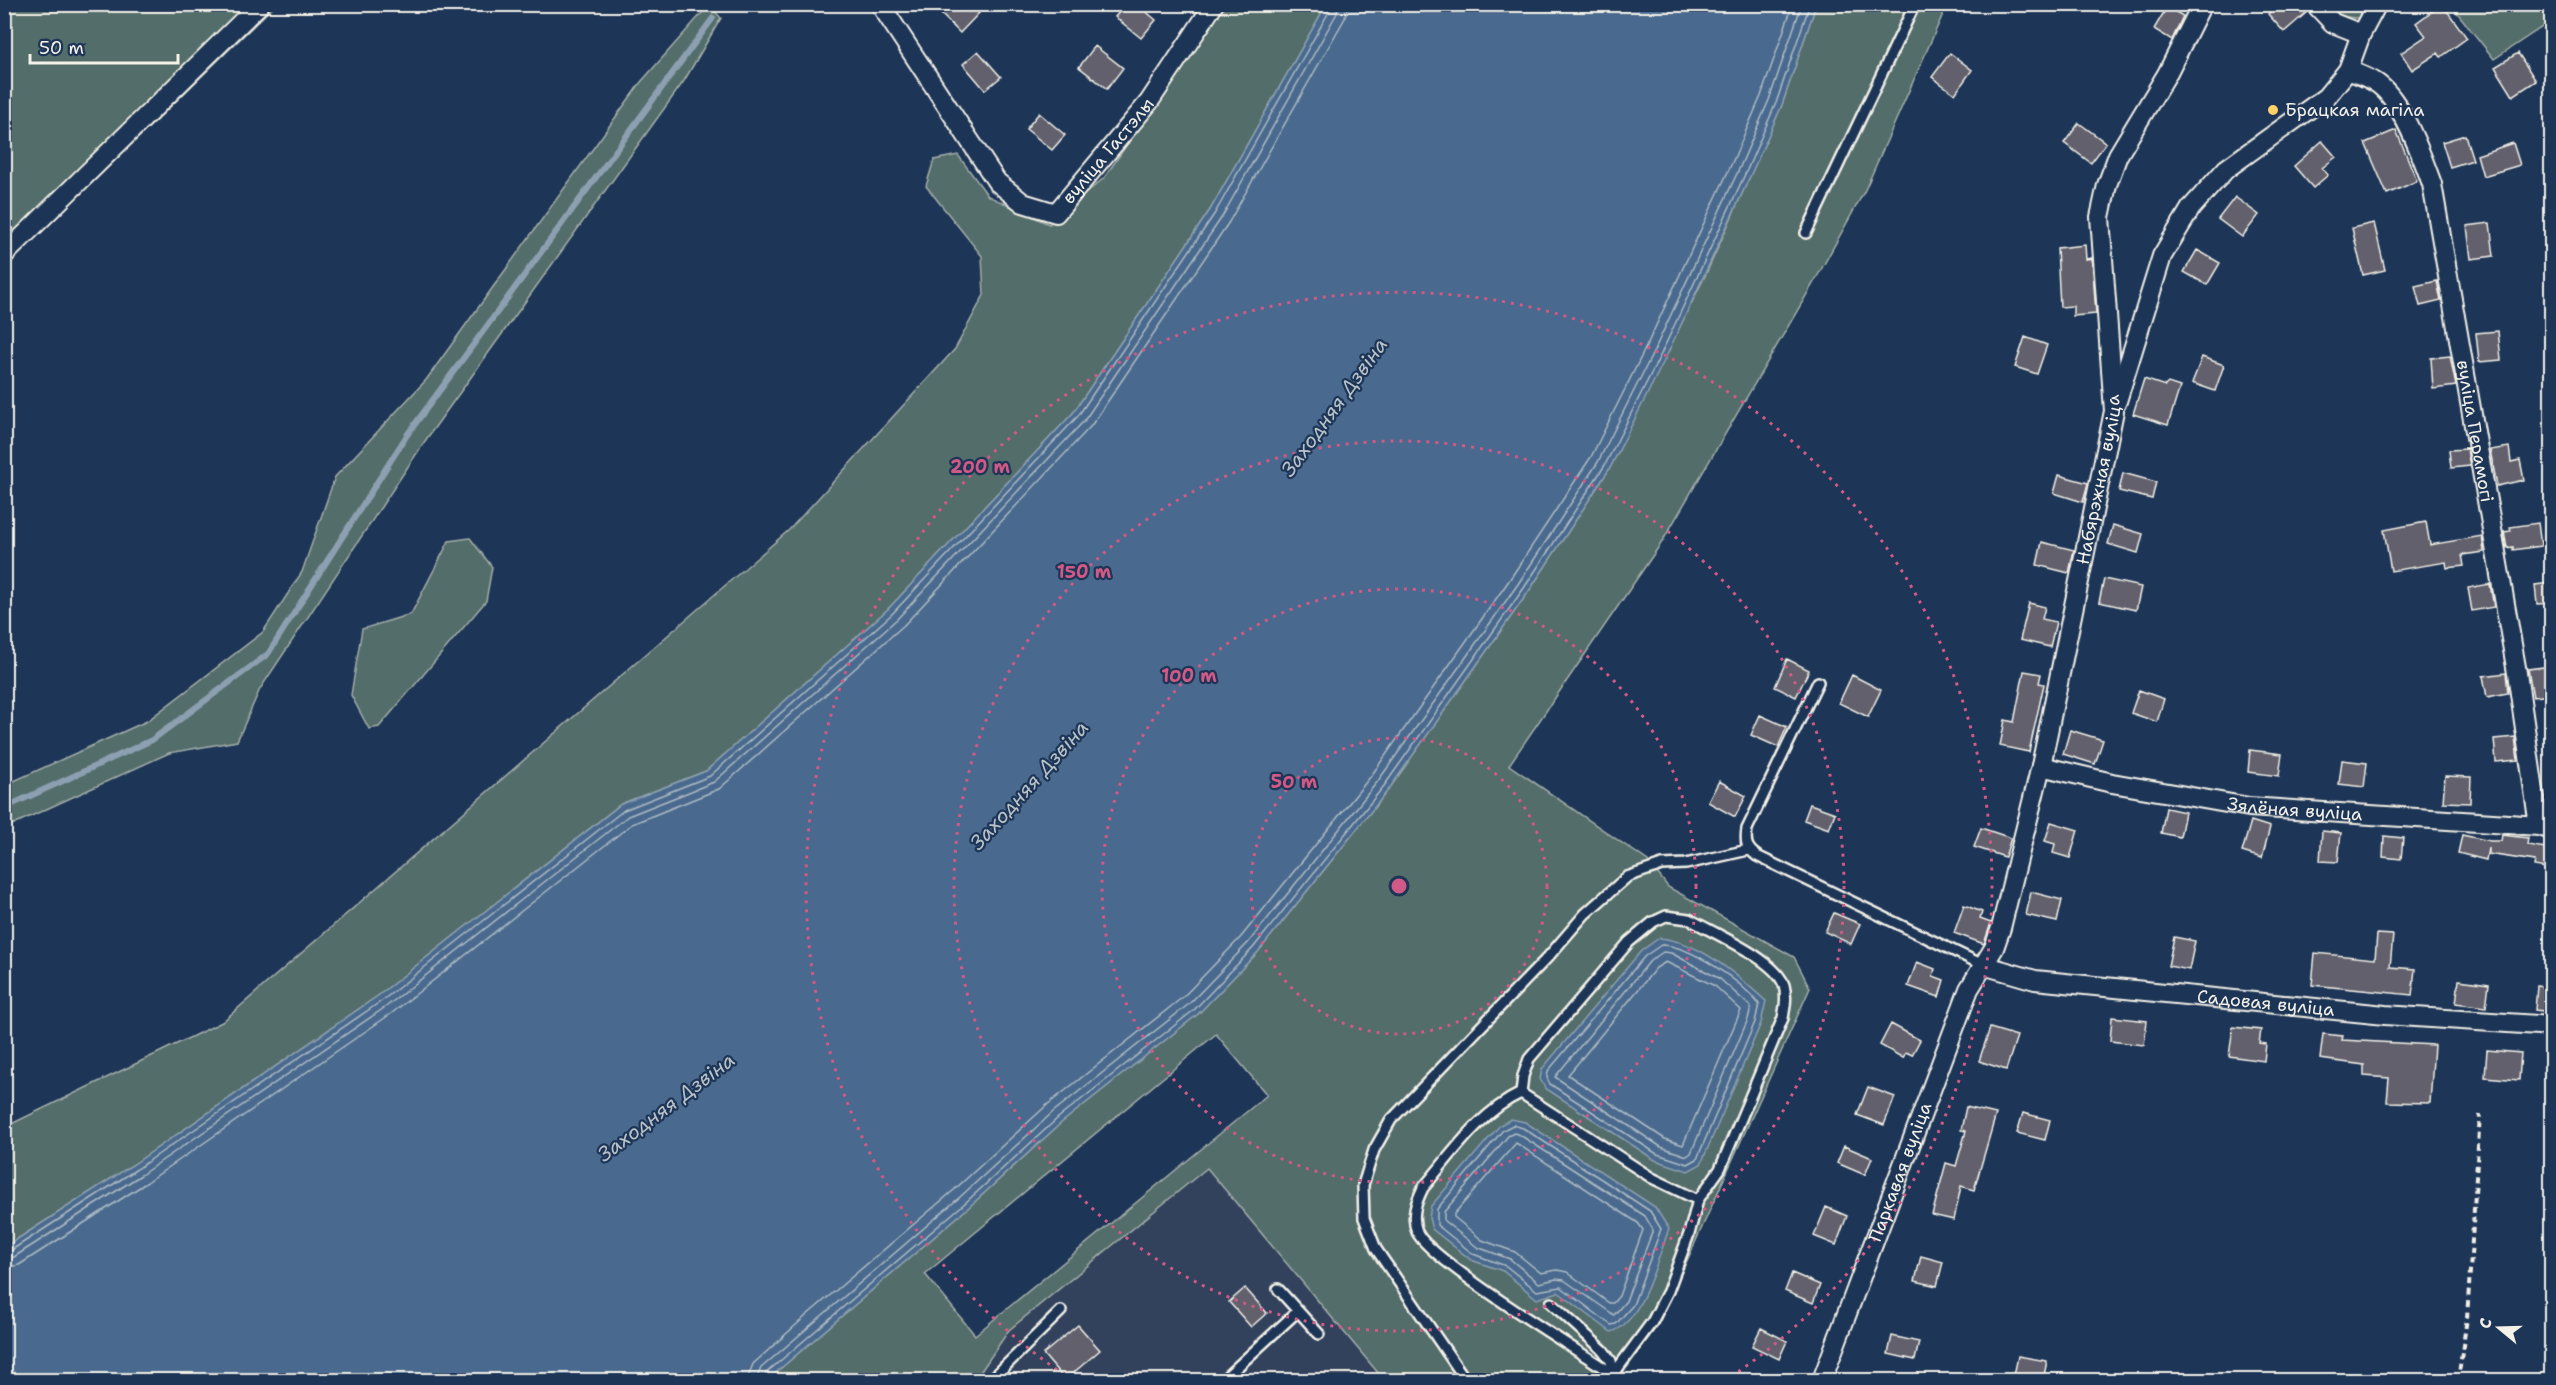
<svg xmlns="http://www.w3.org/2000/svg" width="2556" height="1385" font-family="'Shantell Sans',sans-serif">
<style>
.built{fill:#32425d}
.green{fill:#536d6b;stroke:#a4afaa;stroke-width:1.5;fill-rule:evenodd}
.water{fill:#486a8e;stroke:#8da0b2;stroke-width:1.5}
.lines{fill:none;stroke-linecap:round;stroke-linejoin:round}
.shore{stroke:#afbbc4;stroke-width:1.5}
.stream{stroke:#8da0b2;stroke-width:6}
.building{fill:#62616c;stroke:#f4f1e8;stroke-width:1.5}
.lane-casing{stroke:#f4f1e8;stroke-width:14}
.street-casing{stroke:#f4f1e8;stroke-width:22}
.path{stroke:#f4f1e8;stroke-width:4;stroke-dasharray:6 4.5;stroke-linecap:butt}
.lane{stroke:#1d3557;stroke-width:9}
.street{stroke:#1d3557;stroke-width:18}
.ring{fill:none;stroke:#d15985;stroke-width:3;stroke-dasharray:3 6}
.poi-dot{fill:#ffd166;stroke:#1d3557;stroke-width:2}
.labels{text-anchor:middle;stroke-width:4.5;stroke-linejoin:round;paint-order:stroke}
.poi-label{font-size:18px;fill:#f4f1e8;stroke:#1d3557;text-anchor:start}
.street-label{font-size:18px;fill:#f4f1e8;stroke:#1d3557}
.water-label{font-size:20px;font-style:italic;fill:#b8c2c8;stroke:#1d3557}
.centre{fill:#d15985;stroke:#1d3557;stroke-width:3}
.ring-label{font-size:18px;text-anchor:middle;font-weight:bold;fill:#d15985;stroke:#1d3557;stroke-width:4.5;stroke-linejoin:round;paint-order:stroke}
</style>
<rect width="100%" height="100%" fill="#1d3557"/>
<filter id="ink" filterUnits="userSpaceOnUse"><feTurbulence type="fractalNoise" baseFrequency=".0167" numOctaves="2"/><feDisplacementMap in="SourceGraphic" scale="12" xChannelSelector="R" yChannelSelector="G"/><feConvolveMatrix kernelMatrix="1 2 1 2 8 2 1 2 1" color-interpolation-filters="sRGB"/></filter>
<g filter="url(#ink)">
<path class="built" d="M1207,1168L1384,1380H981L977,1377L1009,1330Z"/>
<path class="green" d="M5,5H275L5,267Z
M709,5L721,18L684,81L425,441L260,689L237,741L169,753L5,828V785L147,721L263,632L302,572L335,477L426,380L641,82Z
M1223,5H1326L1210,210L1073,413L888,609L706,771L621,804L379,995L134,1164L5,1247V1127L222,1022L789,530L955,349L984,295L982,256L926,186L934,160L958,155L988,196L1049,224L1104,178Z
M1816,5H1947L1865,190L1817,277L1662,542L1509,765L1648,861L1668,887L1794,957L1810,988L1658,1325L1618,1380H1384L1207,1168L1009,1330L975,1380H767L969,1207L1061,1123L1198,1014L1258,952L1389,789L1529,591L1610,468L1706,274L1782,105ZM1216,1034L1267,1095L975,1335L925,1274Z
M2329,5H2365L2358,18C2345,18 2337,15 2329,5Z
M2451,5H2540L2551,9V21L2494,59Z
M470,538L492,567L486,601L379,727L369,729L351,695L362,629L411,614L449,541Z"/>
<path class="water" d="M1326,5H1816L1782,105L1752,172L1666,357L1610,468L1529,591L1389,789L1258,952L1198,1014L1061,1123L969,1207L767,1380H5V1247L134,1164L379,995L621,804L706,771L888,609L1073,413L1210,210Z
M1659,938C1699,941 1737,975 1766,1001L1761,1023L1701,1164L1688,1171L1655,1160L1545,1088L1540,1079L1542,1069L1641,951Z
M1511,1119L1525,1122L1655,1207L1669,1229C1658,1257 1642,1324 1611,1332L1558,1292L1537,1299L1503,1271L1471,1260L1432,1229L1429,1218L1431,1206L1500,1125Z"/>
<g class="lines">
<path class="shore" d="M1661,945C1690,945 1741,981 1759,1004L1755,1022L1697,1159L1688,1164L1657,1154L1550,1084L1547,1078L1548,1071L1645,956Z
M1663,952L1671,953L1720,979L1751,1007L1748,1019L1691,1153L1687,1156L1661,1147L1555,1077L1650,961Z
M1666,962L1715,986L1741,1010L1683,1145L1665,1139L1568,1075L1656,968Z
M1513,1125L1523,1128L1650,1211L1661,1229L1633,1305L1616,1324L1611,1325L1561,1287L1537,1291L1506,1266L1473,1254L1437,1225V1209L1503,1130Z
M1514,1133L1520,1135L1645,1216L1653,1230L1626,1301L1614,1315L1564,1280L1556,1279L1539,1283L1510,1259L1477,1247L1444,1221V1212L1508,1136Z
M1516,1143L1638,1223L1643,1230L1619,1296L1613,1303H1609L1567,1272L1557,1270L1541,1273L1515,1252L1482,1240L1454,1217V1214Z
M4,1252L10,1251L137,1169L383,1000L624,810L710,776L892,614L1078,416L1215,213L1330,10L1331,4
M4,1259L14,1257L141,1175L387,1006L628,816L714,782L897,619L1084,421L1222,217L1337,13L1339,4
M4,1268L19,1265L146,1183L392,1013L632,824L719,789L904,625L1091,426L1229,222L1345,18L1348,4
M747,1380L753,1364L807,1315L954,1190L1047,1105L1183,997L1241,937L1371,776L1510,579L1591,457L1646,347L1732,163L1761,96L1793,4
M756,1380L761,1368L960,1197L1053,1112L1189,1004L1248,943L1378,781L1518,584L1598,462L1654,351L1740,167L1769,100L1802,4
M764,1380L766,1373L965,1203L1058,1118L1194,1010L1253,948L1384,786L1524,588L1605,465L1661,354L1747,170L1776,103L1810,4"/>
<path class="stream" d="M4,808L152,740L268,654L407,435L713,18"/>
</g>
<path class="building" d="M931,4H971L979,13L960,33Z
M1126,4H1137L1156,20L1141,38L1115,17Z
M2279,4H2298L2306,13L2284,32L2268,14Z
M2442,4L2467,38L2441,57L2438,53L2412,70L2401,53L2426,36L2416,23Z
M2167,7L2183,16L2172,40L2154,29Z
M1095,46L1123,68L1107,89L1079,67Z
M978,51L1001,77L985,90L963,64Z
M1950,53L1972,70L1955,94L1932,77Z
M2518,53L2536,81L2513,96L2495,67Z
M1039,113L1065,135L1052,150L1026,129Z
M2079,123L2106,143L2091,163L2064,143Z
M2396,130L2417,181L2387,194L2365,143Z
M2465,135L2473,160L2450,167L2442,142Z
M2322,141L2336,157L2322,168L2328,175L2313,188L2294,166Z
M2513,143L2520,165L2483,176L2477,155Z
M2235,197L2259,215L2242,237L2218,219Z
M2374,223L2385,270L2363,275L2352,228Z
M2490,223L2494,256L2471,259L2467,226Z
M2085,245L2086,259L2092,258L2096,314L2073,316V306L2060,307L2057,248Z
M2197,250L2220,263L2207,285L2184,272Z
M2437,281L2441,301L2420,306L2415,286Z
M2498,331L2501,360L2479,362L2476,333Z
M2025,337L2047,345L2037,374L2015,367Z
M2450,356L2456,386L2433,389L2431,358Z
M2202,357L2224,365L2215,391L2192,383Z
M2144,379L2165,386L2168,383L2180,387L2168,425L2133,414Z
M2509,447L2511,462L2520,460L2524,480L2497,486L2490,450Z
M2467,449L2470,466L2451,468L2449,450Z
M2123,473L2156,482L2152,499L2119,491Z
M2059,475L2088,483L2083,502L2054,493Z
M2426,522L2430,545L2482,536L2484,552L2462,555L2464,566L2447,568L2446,562L2391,571L2384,530Z
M2538,523L2541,546L2513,550V547L2507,548L2504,532L2511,531L2510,527Z
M2113,525L2143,534L2138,553L2108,544Z
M2042,542L2074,550L2069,573L2037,565Z
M2104,579L2141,587L2136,610L2099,602Z
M2552,583V603L2537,604L2535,585Z
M2490,584L2494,607L2472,611L2468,588Z
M2029,603L2045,607L2042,619L2056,622L2050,647L2020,640Z
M1787,659L1809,670L1796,697L1775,687Z
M2552,666V695L2533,697L2528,669Z
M2024,671L2041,674L2039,683L2044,684L2029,752L2000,746L2005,720L2014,722Z
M2506,673L2508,693L2487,697L2483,676Z
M1852,675L1881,690L1868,717L1839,703Z
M2139,690L2164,699L2157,722L2131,713Z
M1760,715L1787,727L1778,747L1751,735Z
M2070,730L2103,740L2095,764L2063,754Z
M2515,737L2518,760L2496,762L2494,739Z
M2250,750L2282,754L2279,776L2248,772Z
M2342,760L2367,763L2364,787L2339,784Z
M2445,776L2471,777L2470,803L2443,802Z
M1719,781L1746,796L1735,817L1708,802Z
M1810,804L1835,813L1829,829L1804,820Z
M2166,808L2185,812L2180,837L2161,833Z
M2251,821L2270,827L2262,858L2242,852Z
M2051,822L2078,830L2070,858L2053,853L2055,844L2045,841Z
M1981,828L2011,838L2005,857L1974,847Z
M2322,831L2341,833L2338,862L2320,861Z
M2462,835L2490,841H2501L2502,835L2528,838L2527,845L2552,849V869L2534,866L2535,861L2488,854V848L2486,860L2458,853Z
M2384,836L2403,838L2401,859L2383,857Z
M2031,892L2062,900L2057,922L2026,915Z
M1964,905L1982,912L1980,919L1991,923L1984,944L1954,933Z
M1834,913L1860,924L1851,944L1825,932Z
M2377,934L2393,935L2390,967L2415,969L2412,995L2312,985L2315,953L2375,959Z
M2174,937L2195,941L2189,970L2168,966Z
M1917,962L1935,969L1933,976L1944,980L1939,997L1908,986Z
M2459,980L2489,984L2486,1007L2456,1003Z
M2537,986L2552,988V1012L2535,1010Z
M2112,1017L2147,1021L2144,1045L2110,1041Z
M1891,1024L1920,1040L1912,1055L1906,1052L1903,1058L1880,1045Z
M2233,1027L2261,1030L2259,1043L2266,1044L2264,1061L2229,1056Z
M1990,1028L2017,1036L2006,1070L1979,1061Z
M2323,1034L2343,1036L2342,1040L2434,1045L2430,1103L2387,1102L2389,1078L2364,1076V1065L2320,1059Z
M2487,1050L2521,1053L2519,1080L2485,1077Z
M1868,1087L1895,1097L1884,1125L1857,1115Z
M1966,1107L1996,1114L1974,1190L1961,1186L1954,1220L1932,1215L1946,1163L1956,1166L1966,1131L1961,1130Z
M2023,1113L2050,1120L2045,1140L2017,1133Z
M1844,1146L1872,1158L1865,1175L1837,1163Z
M1826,1207L1847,1216L1836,1245L1814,1236Z
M1921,1256L1943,1262L1937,1286L1915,1281Z
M1792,1273L1820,1285L1813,1303L1785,1291Z
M1245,1288L1267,1313L1251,1327L1229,1302Z
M1078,1325L1100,1350L1065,1380L1043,1354Z
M1761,1328L1787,1341L1779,1359L1752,1346Z
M1892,1336L1919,1342L1915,1360L1888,1354Z
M2018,1356L2047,1361L2043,1380H2013Z"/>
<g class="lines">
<g class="lane-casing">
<path id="lane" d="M1806,233L1915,4
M1818,682L1747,829C1745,842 1746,848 1757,856L1983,965
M1521,1093L1652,1178L1698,1200
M1278,1289L1319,1334
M1551,1303L1603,1350L1611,1361L1613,1374
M1461,1373L1376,1249L1364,1218L1363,1185L1374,1150L1391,1120L1548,957L1585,914L1627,877L1662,865L1686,864L1748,850
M991,1380L1061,1311
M1223,1380L1298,1311
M1609,1380L1652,1322L1668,1291L1689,1234L1698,1200L1720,1169L1783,1018C1785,1007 1787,997 1784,985C1775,959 1713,933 1689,919L1666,916L1653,922L1629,942L1529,1059L1523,1076L1521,1093C1480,1112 1452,1154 1423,1188C1416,1202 1411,1216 1417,1232C1429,1260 1579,1351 1613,1374"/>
</g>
<g class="street-casing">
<g id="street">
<path id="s1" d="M880,4L997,182L1023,203L1056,213L1149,102L1214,4"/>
<path d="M2315,4L2333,23L2361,34"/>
<path id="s2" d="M2348,70C2357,74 2370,78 2378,84C2402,101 2422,156 2432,184L2517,673L2539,826"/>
<path d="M4,255L260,4"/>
<path d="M2117,401L2162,256L2191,208L2226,169L2326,97L2348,70L2361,34L2377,4"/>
<path id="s3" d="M2041,766L2112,783L2249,807L2539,826L2552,830"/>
<path id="s4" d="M1983,965L2035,980L2385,1015L2552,1026"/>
<path id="s5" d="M1822,1380L1969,989L1994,948L2001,928L2041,766L2114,411L2100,217L2107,185L2118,155L2167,74L2202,4"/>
</g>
</g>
<path class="path" d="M2458,1380L2467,1318L2480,1115"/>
<use href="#lane" class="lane"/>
<use href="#street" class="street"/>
</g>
</g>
<g class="ring">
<circle cx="1399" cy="886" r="148"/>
<circle cx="1399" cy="886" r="297"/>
<circle cx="1399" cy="886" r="445"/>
<path d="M1072 1380A593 593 0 1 1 1726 1380"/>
</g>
<circle class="poi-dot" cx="2273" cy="110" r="6"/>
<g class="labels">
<g class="poi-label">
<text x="2285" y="116">Брацкая магіла</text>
</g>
<g class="street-label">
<text dy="6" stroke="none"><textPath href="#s1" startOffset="362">вуліца Гастэлы</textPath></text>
<text dy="6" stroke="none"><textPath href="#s2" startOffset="399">вуліца Перамогі</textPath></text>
<text dy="6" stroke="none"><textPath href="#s5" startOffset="946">Набярэжная вуліца</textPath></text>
<text dy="6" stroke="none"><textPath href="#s3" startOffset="258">Зялёная вуліца</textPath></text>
<text dy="6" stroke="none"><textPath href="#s4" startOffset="286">Садовая вуліца</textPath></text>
<text dy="6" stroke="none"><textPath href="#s5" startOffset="222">Паркавая вуліца</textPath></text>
</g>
<g class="water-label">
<text transform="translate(1334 407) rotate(-54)" y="7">Заходняя Дзвіна</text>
<text transform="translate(1029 785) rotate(-48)" y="7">Заходняя Дзвіна</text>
<text transform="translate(666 1107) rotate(-37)" y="7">Заходняя Дзвіна</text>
</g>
</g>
<circle cx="1399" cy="886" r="9" class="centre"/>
<g class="ring-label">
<text x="980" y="473">200 m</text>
<text x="1084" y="578">150 m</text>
<text x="1189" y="682">100 m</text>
<text x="1294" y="788">50 m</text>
</g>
<rect width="2556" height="1385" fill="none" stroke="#1d3557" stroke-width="24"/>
<rect x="12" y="12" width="2532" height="1361" fill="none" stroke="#f4f1e8" stroke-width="2" filter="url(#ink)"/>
<g transform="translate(2499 1328) rotate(289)" stroke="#1d3557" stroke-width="4.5" paint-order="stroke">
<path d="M0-4.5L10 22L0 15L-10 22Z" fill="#f4f1e8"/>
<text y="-9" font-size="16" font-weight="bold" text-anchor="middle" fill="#f4f1e8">С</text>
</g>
<path d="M30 54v9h148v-9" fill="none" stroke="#f4f1e8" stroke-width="3"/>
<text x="39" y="54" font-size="18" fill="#f4f1e8" stroke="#1d3557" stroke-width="4.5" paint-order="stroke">50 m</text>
</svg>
